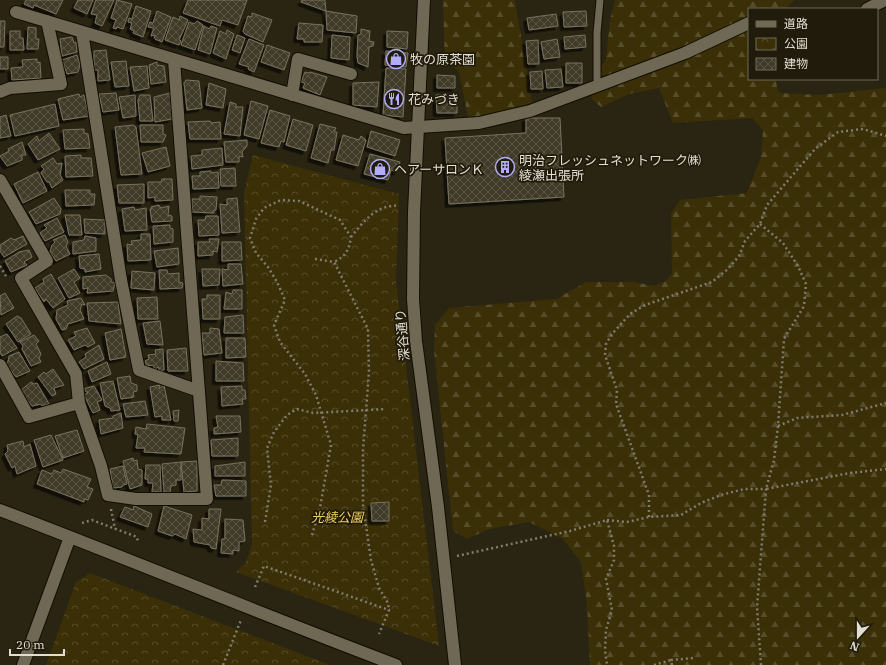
<svg xmlns="http://www.w3.org/2000/svg" width="886" height="665" font-family="'IBM Plex Serif','Noto Sans JP',serif">
<style>
.forest{fill:url(#forest-firs)}
.park{fill:url(#park-crowns)}
.building{fill:url(#building-cross-hatch);stroke:#78725e;filter:url(#shadow)}
.lines{fill:none;stroke-linecap:round;stroke-linejoin:round}
.lane-casing{stroke:#120d01;stroke-width:9}
.street-casing{stroke:#120d01;stroke-width:14}
.secondary-casing{stroke:#120d01;stroke-width:14}
.path{stroke:#817c6e;stroke-width:2.5;stroke-dasharray:2 3;stroke-linecap:butt}
.lane{stroke:#6e6855;stroke-width:7}
.street{stroke:#6e6855;stroke-width:12}
.secondary{stroke:#6e6855;stroke-width:12}
.labels{text-anchor:middle;stroke-width:3.5;stroke-linejoin:round;paint-order:stroke}
.poi-label{font-size:13px;fill:#e2ded3;stroke:#201b0a;text-anchor:start}
.street-label{font-size:13px;fill:#e2ded3;stroke:#201b0a}
.park-label{font-size:13px;font-style:italic;fill:#f0cf5f;stroke:#201b0a}
</style>
<defs>
<pattern id="forest-firs" width="22" height="20" patternUnits="userSpaceOnUse"><rect width="22" height="20" fill="#3a2f07"/><path d="M5 1l3.5 6h-7zM16 11l3.5 6h-7z" fill="#564d2a"/></pattern>
<pattern id="park-crowns" width="20" height="18" patternUnits="userSpaceOnUse"><rect width="20" height="18" fill="#3a2f07"/><path d="M2 6a3 3 0 1 1 6 0M12 15a3 3 0 1 1 6 0" fill="none" stroke="#564d2a"/></pattern>
<pattern id="building-cross-hatch" width="8" height="8" patternUnits="userSpaceOnUse"><rect width="8" height="8" fill="#3f3a28"/><path d="M0 0l8 8M0 8l8-8" fill="none" stroke="#5a5646"/></pattern>
<filter id="shadow"><feDropShadow dx="-3.5" dy="3.5" stdDeviation="0" flood-color="#0009"/></filter>
</defs>
<rect width="100%" height="100%" fill="#2a2513"/>
<path class="forest" d="M443,0H515L532,103L479,117H468L459,72L453,66H445Z
M615,0H794L786,9H749V79H776L777,88L780,93L820,95L886,88V665H590L587,604L581,562L563,539L529,522L489,529L467,539L453,531L434,350L435,325L449,308L556,299L586,282H634L654,286L666,281L672,273L671,214L680,200L747,193L761,157L763,130L752,118L673,123L659,88L629,94L601,107L592,99V83L606,59L610,20Z"/>
<path class="park" d="M253,155L399,194L396,281L439,646L236,572L246,562L252,545L244,193Z
M90,573L330,665H46L76,582Z"/>
<path class="building" d="M26,0H63L56,14L34,5L33,8L24,4Z
M78,0H93L87,14L74,8Z
M96,0H114L102,26L95,23L97,15L91,14Z
M117,0L132,4L123,29L117,27L116,29L113,28L116,20L111,18Z
M188,0H247L238,25L222,20L220,26L183,13Z
M302,0H325L326,11L301,2Z
M136,6L151,11L143,37L133,33L134,31L130,29L132,23L128,22L129,18L132,19Z
M157,11L171,17L162,42L155,39L154,35L151,36L154,28L148,27L150,22L153,23Z
M326,11L357,16L356,33L327,30Z
M586,11L587,26L564,27L563,12Z
M252,13L272,20L263,42L245,34L243,31L248,16L252,17Z
M556,14L558,26L529,30L527,18Z
M180,16L188,20L179,40L181,41L179,45L165,40L173,17L179,20Z
M0,21H5L4,47H0Z
M197,21L203,25L195,50L181,45L189,22L194,24Z
M299,23L323,25L322,42H304V39H297Z
M204,26L209,29L211,26L217,28L210,54L198,50Z
M28,27L36,28V39H39L38,49H27Z
M361,29L370,31L369,41L374,42L373,46L369,47L368,67L358,63L357,56L358,35L361,34Z
M227,30L234,34L226,59L213,53L220,31L226,34Z
M10,31H20V38H23L24,50H10Z
M387,31L408,32L407,49L387,47Z
M237,35L245,38L240,53L232,50Z
M332,35L350,37L349,60L331,58Z
M585,35L586,47L565,49L564,37Z
M72,37L74,43L76,42L77,52L62,56L60,39Z
M249,39L264,45L254,72L248,69L249,67L239,64Z
M557,39L560,57L544,59L541,42Z
M538,40L539,64H528L526,41Z
M267,45L290,53L284,70L261,62Z
M106,50L110,80L98,81V70H94V51Z
M386,51L408,53L406,67L385,65Z
M77,55L80,65L78,72L67,74L62,60Z
M0,57H8V69H0Z
M37,59V63L40,62L41,78L12,80L11,68L23,67L22,60Z
M126,61L129,86L115,87L111,62Z
M157,62V65L164,66L166,82L151,84L149,65Z
M566,63H582V83H566Z
M147,66L149,88L134,91L130,67Z
M386,68L406,69L403,117L383,115Z
M561,69L563,87L547,88L545,70Z
M542,71L543,89H531L530,72Z
M305,72L309,73L310,72L327,77L320,95L303,88L305,83L301,82Z
M437,75L455,76V88H437Z
M186,80L199,81L202,108L187,110L184,83Z
M379,82L377,107L353,105V83Z
M209,83L226,89L223,108L206,105Z
M116,93L119,110L103,112L99,94Z
M170,93L172,119L155,122L154,97Z
M79,94L80,97L84,95L89,116L63,120L58,99Z
M457,94V113H437L436,95Z
M135,95L136,116L123,118L119,97Z
M140,95H150L153,121H140L138,100Z
M251,101L268,106L259,139L244,135Z
M230,102L236,104V107H243L240,136L224,134Z
M55,104L59,126L15,136L10,115Z
M270,110L290,116L284,142L281,141L279,147L261,143Z
M6,115L11,136L0,138V117Z
M526,118H560L564,197L449,204L445,138L526,133Z
M293,119L313,125L306,151L286,145Z
M210,121L211,123L220,122L221,139H190L188,122Z
M320,124L336,128L334,132H337L334,150H331L328,163L311,158Z
M133,125L136,127L142,174L121,175L115,127Z
M140,125H163V134L166,135L163,142H141Z
M84,129V133L88,134L90,148L65,149L63,130Z
M371,131L400,140L395,156L367,147Z
M49,133L60,149L38,160L28,144L37,136L39,141Z
M343,135L359,140L361,136L366,140L358,166L336,160Z
M247,140V146L242,152L243,157L239,156V162H226L224,142Z
M22,142L26,155H22V160L7,166L0,156L9,151L8,149Z
M166,147L170,166L148,172L142,153Z
M222,148L223,165L192,169L191,156L202,155V150Z
M370,154L400,162L397,172L391,170L388,180L364,174Z
M81,155V158H91L93,176L66,177L65,156Z
M53,158L57,164L62,163L60,175L63,180L52,188L49,182H47L41,173L44,169L41,166Z
M235,168L236,186H221L220,169Z
M211,171V173L218,172L219,188L193,189L192,176H200V172Z
M38,172L47,191L23,203L14,184Z
M162,179H172L173,200L155,201V197L148,198V182H161Z
M144,184V203H119L117,185Z
M65,190H90V194H95L94,205L66,206Z
M200,196L217,197L216,210H214V213L192,212V199H200Z
M54,198L61,209L60,214L36,224L29,212Z
M237,198L240,232L222,233L220,204L227,205V199Z
M159,205L161,208L169,206L168,215L172,216V221L152,222L150,209H152L151,207Z
M134,207L135,210L146,208L147,230L125,231L122,209Z
M65,215H80L82,235H69Z
M206,216H218L219,235L199,236L198,220H205Z
M57,218L64,232L45,241L40,233L47,228L44,225Z
M84,219L105,220V234L85,233Z
M170,225V228L173,229V242L154,244L153,226Z
M141,234H150L151,260L128,261L127,244L132,245L131,241L141,240Z
M65,235L68,242L66,246L70,254L56,261L50,252L52,245L55,242L53,240Z
M23,236L27,244L4,257L0,251V245L11,238L14,240Z
M85,236L96,238V251L73,254V242L84,240Z
M209,239H219L217,252L213,251V255L198,256V242H210Z
M222,242H241L242,260L222,261Z
M178,248L179,264L157,267L154,251Z
M29,250L32,257L24,262L27,265L11,272L5,261L19,252Z
M99,254L101,269L85,272V269L80,268L79,256Z
M228,264H241L243,284L223,286L222,269L228,270Z
M74,269L80,278L74,282L80,293L69,298L58,278Z
M202,269H220L219,285L203,286Z
M159,270H167L168,274L179,273V282L183,283L182,288L160,289Z
M132,271L155,273L154,290L131,288Z
M51,274L65,299L53,308L46,299L44,302L35,288L44,282L43,279Z
M106,275L111,279V282L115,283L113,291L87,293L88,288L83,289V277Z
M233,290H242V309H224L226,292L232,294Z
M5,293L14,308L1,315L0,296Z
M207,295H220V319H203L202,299H207Z
M157,297L158,319H138L137,298Z
M81,298L85,305L82,304L80,310L84,319L68,324L66,329L62,330L56,319L57,310L68,305L67,301Z
M118,302L121,324L89,321L87,303Z
M243,315L244,333H224L225,317Z
M17,316L21,318L31,334L18,342L6,324Z
M160,321L163,345L147,344L143,323Z
M87,328L95,343L88,347L85,345L74,350L68,340L76,336L74,332Z
M210,328L219,329L222,353L204,355L202,333H210Z
M121,329L126,357L110,360L105,333Z
M7,334L17,348L2,356L0,352V337Z
M34,335L39,341L36,344L41,354L39,358L41,362L31,366L22,349L23,346L20,342Z
M226,338H245L246,357L226,358Z
M99,345L104,359L84,369L79,362L86,357L85,354Z
M186,348L188,371H168L167,350Z
M163,349L164,370L160,371L158,367L155,369L153,365L147,366L145,361L149,359L148,355L156,354L155,350Z
M19,352L30,371L16,377L5,363L8,362L9,356Z
M216,361L243,363L244,381H216Z
M107,362L111,374L92,382L88,371Z
M53,369L64,385L54,388L56,394L52,396L38,377L44,372L46,374Z
M130,376L131,383L137,385V391L133,392L134,397L121,399L117,378Z
M113,381L120,410L111,411L110,408L105,406L100,383Z
M31,382L34,384L37,383L49,404L42,406L41,404L32,406L20,391Z
M160,385L159,389L164,385L171,420H162V416L155,417L150,387Z
M94,386L102,400L97,402L100,410L93,413L84,395L88,393L83,389Z
M242,386V390H245L246,399H242L243,404L222,406L221,387Z
M145,401L148,415L126,417L123,404Z
M179,410L178,421H174L173,411Z
M121,413L123,428L101,434L99,420L113,418V416Z
M216,416H240L241,432L214,434V428L218,427Z
M147,424L185,428L181,454L144,452L145,448H136L138,435L135,434L136,427L146,429Z
M77,430L84,451L63,458L55,436Z
M51,435L63,460L43,467L34,440Z
M238,438V456H212L211,440Z
M23,441L24,447L30,444L36,466L17,474L15,466L12,468L5,454L8,451L7,445Z
M133,458L134,461L137,460L138,469L142,470V485L130,489L123,461Z
M197,461V491L184,492L181,462Z
M181,462V480H176V485L171,486L170,492H164L162,464Z
M245,462V476H215V466Z
M146,465H160L161,492H152L153,483H148V479H145Z
M123,466L127,484L123,485L122,487L113,488L110,469Z
M63,469L91,479L87,487L93,489L88,500L84,499V502L37,484L42,470L52,474L54,470L61,473Z
M222,480L246,481V496H216L214,485H221Z
M389,502V521H372L371,503Z
M134,506L152,514L148,527L120,517L125,507L133,510Z
M164,506L192,515L186,539L175,534L172,536L158,531Z
M209,509H221L216,549L211,548L210,545L194,542L193,529L202,530V518L209,519Z
M225,519L243,520L245,541L239,542V551L233,550V554L221,553L222,539H225Z"/>
<g class="lines">
<g class="lane-casing">
<path id="lane" d="M597,85V33L600,0"/>
</g>
<g class="street-casing">
<path id="street" d="M867,9L885,0
M16,12L404,128L479,123L530,111L685,53L749,23
M82,32L121,280L139,370L199,391
M0,92L10,88L61,84L47,21
M292,95L298,59L351,74
M0,180L47,261L21,278L76,374L79,403L101,466L108,495L136,499H207L174,60
M0,365L29,417L79,403"/>
</g>
<g class="secondary-casing">
<path id="secondary" d="M424,0L414,212L413,299L416,341L438,507L455,665
M0,510C132,560 263,615 396,665
M23,665L70,537"/>
</g>
<path class="path" d="M760,224L783,243L798,266L806,284L804,306L784,339L778,426L797,418L842,415L886,403
M351,237C364,221 377,204 399,206
M315,259L334,262L368,329L369,371L363,450V505L371,560L379,588L388,603L389,610
M0,266L6,276
M778,426L774,460L766,489L850,473L886,469
M111,509L115,529
M649,517V495L616,404L617,390L605,355L606,344L612,334L630,314L645,305L712,282L728,269L739,256L745,241L760,224L767,205L815,149L838,132L863,129L886,136
M607,520L627,522L649,517L681,515L701,503L721,495L744,489H766L757,607L761,665
M265,522L271,485L267,448L274,432L287,415L297,409L313,413L386,409
M82,523L92,520L137,537L138,543
M312,535L320,508L331,445L316,395L305,374L280,342L274,325L285,300L277,282L268,267L256,253L250,238L256,219L264,208L281,200L299,201L340,220L351,237C349,250 346,256 334,262
M457,556L570,531L607,520L614,546V560L606,579L612,610L606,630L605,650L607,665
M255,587L264,566L389,610L379,634
M223,665L241,620
M654,665L671,660
M672,665L671,660L694,658"/>
<use href="#lane" class="lane"/>
<use href="#street" class="street"/>
<use href="#secondary" class="secondary"/>
</g>
<defs>
<g id="shop-ring" transform="scale(1)"><circle r="9.5" fill="#201b0a" stroke="#b3adf9" stroke-width="1.5"/><path d="M-5-2.5h2.3a2.7 3.5 0 0 1 5.4 0H5L5.5 6h-11ZM-1.5-2.5h3a1.5 2.3 0 0 0-3 0Z" fill="#b3adf9"/></g>
<g id="restaurant-ring" transform="scale(1)"><circle r="9.5" fill="#201b0a" stroke="#b3adf9" stroke-width="1.5"/><path d="M-5-6h1v4h1v-4h1v4h1v-4h1v5L-1.5 .5V6h-2V.5L-5-1ZM5-6V6H3V1.5H1.5Q1.5-4 5-6Z" fill="#b3adf9"/></g>
<g id="building-ring" transform="scale(1)"><circle r="9.5" fill="#201b0a" stroke="#b3adf9" stroke-width="1.5"/><path d="M-4-6H4V6H1V3H-1V6H-4ZM-2.5-4.3h1.7v1.8h-1.7ZM.8-4.3h1.7v1.8H.8ZM-2.5-1h1.7V.8h-1.7ZM.8-1h1.7V.8H.8Z" fill="#b3adf9"/></g>
</defs>
<g fill-rule="evenodd">
<use href="#shop-ring" x="396" y="59"/>
<use href="#restaurant-ring" x="394" y="99"/>
<use href="#building-ring" x="505" y="167"/>
<use href="#shop-ring" x="380" y="169"/>
</g>
<g class="labels">
<g class="poi-label">
<text x="410" y="64">牧の原茶園</text>
<text x="408" y="104">花みづき</text>
<text x="519" y="165">明治フレッシュネットワーク㈱<tspan x="519" dy="15">綾瀬出張所</tspan></text>
<text x="394" y="174">ヘアーサロンＫ</text>
</g>
<g class="street-label">
<text transform="translate(402 335) rotate(-95)" y="5">深谷通り</text>
</g>
<g class="park-label">
<text x="337" y="522">光綾公園</text>
</g>
</g>
<rect x="748" y="8" width="130" height="72" fill="#201b0a" stroke="#6e695a"/>
<rect x="756" y="21" width="20" height="6" fill="#6e6855" stroke="#6e695a"/>
<text x="784" y="28" font-size="12" fill="#e2ded3">道路</text>
<rect x="756" y="38" width="20" height="12" fill="url(#park-crowns)" stroke="#6e695a"/>
<text x="784" y="48" font-size="12" fill="#e2ded3">公園</text>
<rect x="756" y="58" width="20" height="12" fill="url(#building-cross-hatch)" stroke="#6e695a"/>
<text x="784" y="68" font-size="12" fill="#e2ded3">建物</text>
<g transform="translate(858 637) rotate(201)" stroke="#201b0a" stroke-width="3" paint-order="stroke">
<path d="M0-3L7 15L0 10L-7 15Z" fill="#e2ded3"/>
<text y="-6" font-size="11" font-weight="bold" text-anchor="middle" fill="#e2ded3">N</text>
</g>
<path d="M10 649v6h54v-6" fill="none" stroke="#e2ded3" stroke-width="2"/>
<text x="16" y="649" font-size="12" fill="#e2ded3" stroke="#201b0a" stroke-width="3" paint-order="stroke">20 m</text>
</svg>
